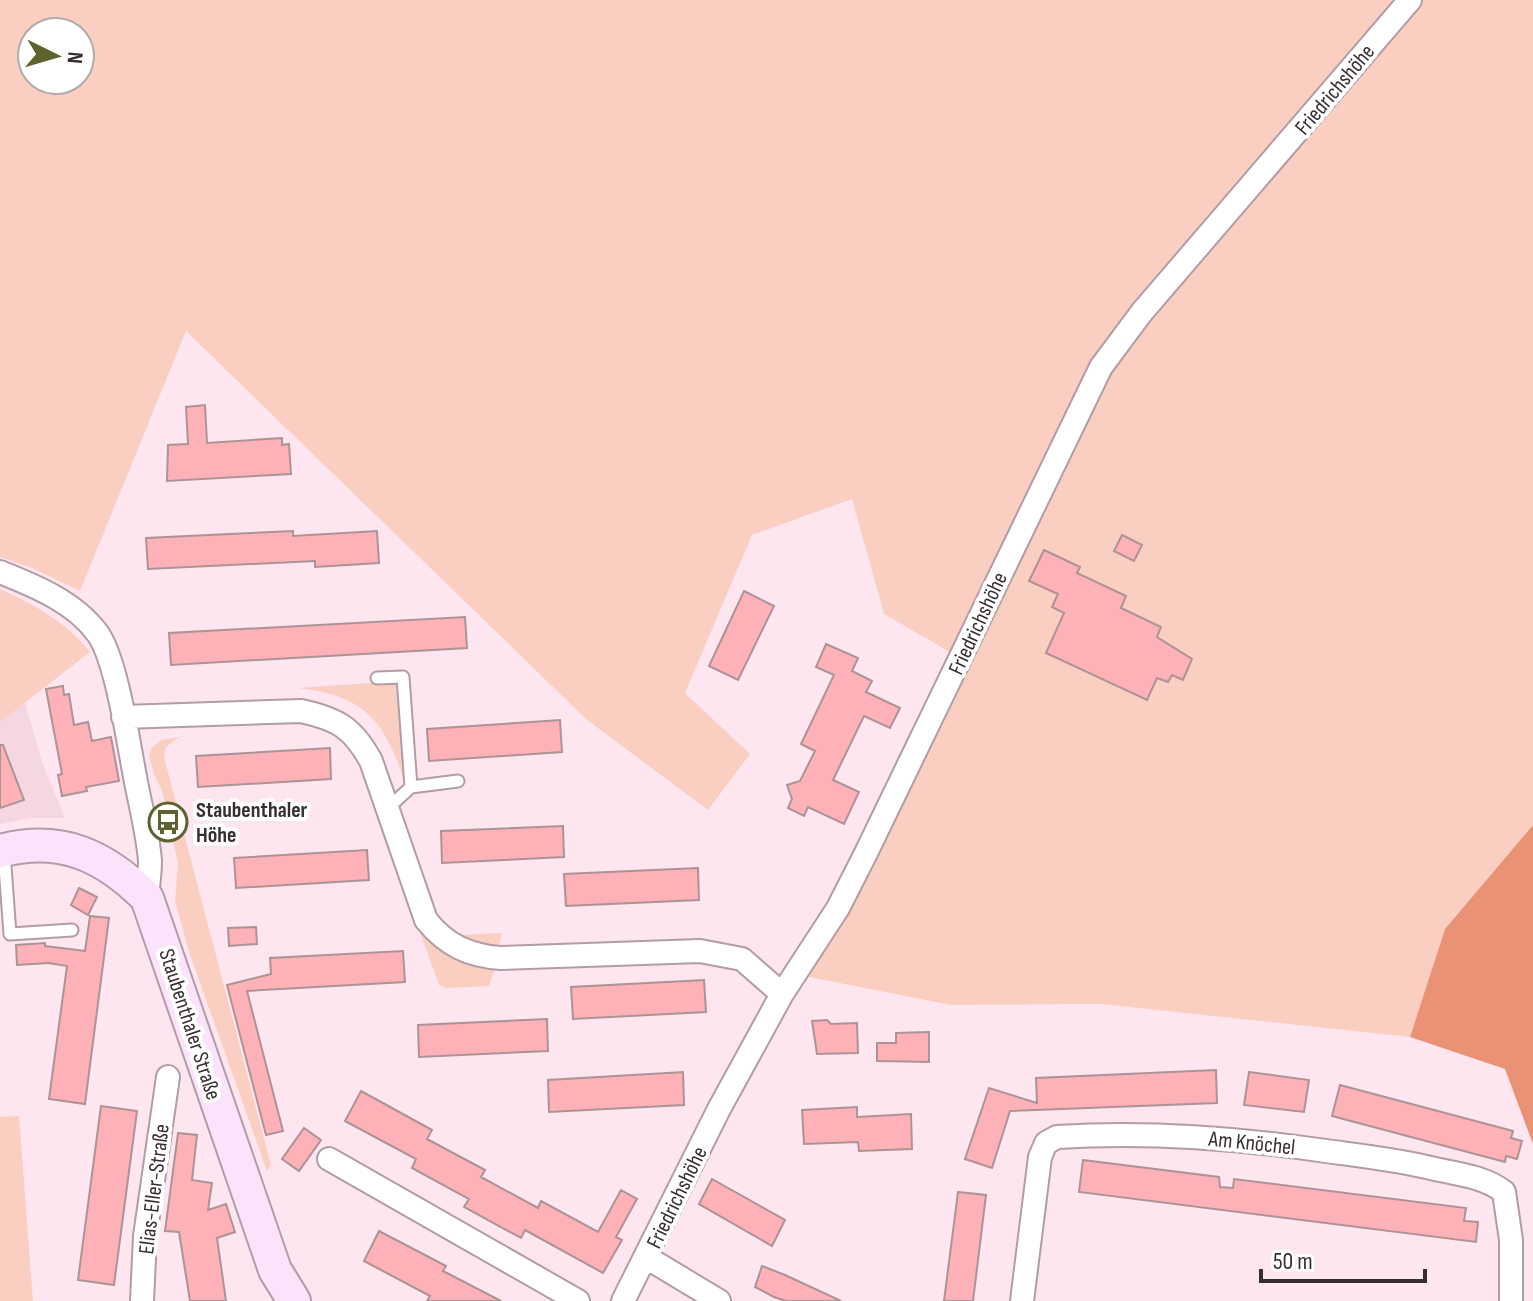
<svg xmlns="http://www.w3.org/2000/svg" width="1533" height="1301" font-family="'Sofia Sans Condensed',sans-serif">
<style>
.built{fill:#f5d7e3}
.green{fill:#facfc1;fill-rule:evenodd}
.forest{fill:#e99276}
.building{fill:#feb1b7;stroke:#ac9395;stroke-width:2}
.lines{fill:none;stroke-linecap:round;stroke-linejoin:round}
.lane-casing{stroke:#b29ca5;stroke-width:15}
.street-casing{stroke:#b29ca5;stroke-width:26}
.secondary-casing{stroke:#b29ca5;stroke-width:36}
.lane{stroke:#fff;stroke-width:11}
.street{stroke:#fff;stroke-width:22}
.secondary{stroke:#fbe3fc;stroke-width:32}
.labels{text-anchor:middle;stroke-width:8;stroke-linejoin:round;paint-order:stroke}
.street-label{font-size:22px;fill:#372e32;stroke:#fff}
.poi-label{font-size:22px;font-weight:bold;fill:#372e32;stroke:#fff;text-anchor:start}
</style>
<rect width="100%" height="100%" fill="#fee6f0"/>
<path class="built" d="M25,702L42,762L65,818H32L0,824V722Z"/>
<path class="green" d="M0,0H1533V825L1445,929L1410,1037L1101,1004L951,1005L809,977L842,910L955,655L884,614L852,499L752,535L685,693L750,754L708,810L587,720L186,331L80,591L32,568L0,557ZM32,32H80V80H32Z
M0,589C35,605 65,621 90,652L0,722Z
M398,681L406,776L404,780C384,719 363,695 297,688Z
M192,735L178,738L166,747L164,757L271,1165L267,1171L189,952L175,901L178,863L162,791L154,774L149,756L151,749L161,740Z
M413,913C438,948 449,964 495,968L489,986L446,988L439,985Z
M502,933L498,949L486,948L456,935Z
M19,1116L33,1301H0V1117Z"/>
<path class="forest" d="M1533,825V1144L1505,1069L1410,1037L1445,929Z"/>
<path class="building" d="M205,405L207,443L282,438V445L289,444L291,474L167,481L168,445L188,444L186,407Z
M293,531V536L377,531L379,563L315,567V561L148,569L146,538Z
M1122,535L1142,545L1134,561L1114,551Z
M1044,550L1080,567L1077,573L1126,596L1121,608L1161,627L1157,637L1192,659L1183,680L1172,675L1168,682L1157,678L1147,700L1046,653L1064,613L1052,607L1058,594L1029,581Z
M744,591L774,606L738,680L709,666Z
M465,617L467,648L171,665L169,633Z
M826,644L858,658L852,671L872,681L866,692L900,708L890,728L864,716L833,780L859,792L844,824L808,807L804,816L788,808L792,799L787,785L800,781L815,751L801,744L834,675L816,667Z
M63,686L64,695L69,694L74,725L88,722L92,741L111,737L119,781L86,787L87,791L62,796L58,775L62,774L46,689Z
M560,720L562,752L429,761L427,729Z
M0,745H3L24,800L0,808Z
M330,748L331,779L198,787L196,756Z
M563,826L564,857L442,863L441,831Z
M367,850L369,880L236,888L234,858Z
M698,868L699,900L566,906L564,874Z
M79,888L97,897L88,915L71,905Z
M90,916L109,918L85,1104L49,1099L67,966L49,963L17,965L16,945L45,943V946L85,951Z
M256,927L257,944L229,946L228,928Z
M403,951L405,982L247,991L283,1131L266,1135L227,985L271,974L270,958Z
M704,980L706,1012L573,1019L571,987Z
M547,1019L548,1051L419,1057L418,1025Z
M827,1020L831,1024L857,1023L858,1053L817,1054L812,1021Z
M929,1032V1062L877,1061V1043H896V1033Z
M1216,1070L1217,1103L1010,1111L992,1168L965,1159L989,1088L1037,1103L1036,1078Z
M683,1072L684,1105L549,1112L548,1080Z
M1249,1072L1309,1080L1304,1112L1244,1105Z
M1340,1085L1513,1131L1511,1138L1522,1141L1517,1159L1506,1156L1505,1162L1332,1116Z
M361,1091L432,1130L427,1139L485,1170L481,1177L538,1208L541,1201L598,1232L621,1190L637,1199L616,1237L622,1240L603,1273L525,1230L521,1238L464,1207L469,1199L412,1168L416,1159L345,1121Z
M101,1106L137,1111L114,1285L78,1280Z
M857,1107V1117L911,1114L912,1149L859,1151L858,1142L804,1144L802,1110Z
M304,1128L321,1140L299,1171L282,1159Z
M178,1133L197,1135L192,1180L212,1183L208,1210L226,1204L235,1232L217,1238L226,1301H190L179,1232L165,1231Z
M1083,1160L1219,1177L1220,1187L1233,1188L1234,1179L1466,1208L1464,1221L1478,1222L1476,1242L1079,1192Z
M712,1179L785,1220L772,1246L699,1204Z
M958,1192L986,1195L973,1301H944Z
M379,1231L446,1266L443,1271L501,1301H427L430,1296L364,1261Z
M762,1266L785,1275L841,1301H786L774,1297L755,1287Z"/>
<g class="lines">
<g class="lane-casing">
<path id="lane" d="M377,678L403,677L411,787L388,808
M411,787L458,781
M4,853L10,934L72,930"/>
</g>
<g class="street-casing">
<path id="street" d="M0,572C35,586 75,602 98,634C117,661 129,747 136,782C141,808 148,835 150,861C150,873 148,886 147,898
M123,717L301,711C338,719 353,728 371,761L426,920C446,945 469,956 501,958L700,951L742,959L782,994
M329,1159L578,1301
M646,1257L719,1301
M142,1301L145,1236L168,1077
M623,1301L719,1109L782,994L838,908L866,853L1101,367L1142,312L1410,0
M1022,1301L1040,1157L1046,1143L1057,1137C1148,1131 1237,1138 1326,1151C1363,1156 1400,1160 1435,1169C1459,1174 1485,1177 1504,1192L1511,1240V1301"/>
</g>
<g class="secondary-casing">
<path id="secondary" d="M0,851C60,835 104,855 147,898L275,1270L294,1301"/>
</g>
<use href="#lane" class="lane"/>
<use href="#street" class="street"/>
<use href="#secondary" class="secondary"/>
</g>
<defs>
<g id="bus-ring" transform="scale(2)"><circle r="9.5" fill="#fff" stroke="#5f622f" stroke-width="1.5"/><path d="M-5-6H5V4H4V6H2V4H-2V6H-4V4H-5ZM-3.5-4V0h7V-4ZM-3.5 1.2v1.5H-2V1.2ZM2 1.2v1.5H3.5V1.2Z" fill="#5f622f"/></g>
</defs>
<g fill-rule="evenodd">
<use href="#bus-ring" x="168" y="822"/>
</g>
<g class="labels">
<g class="street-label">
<text transform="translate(1334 89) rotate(-50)" y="8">Friedrichshöhe</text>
<text transform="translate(977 623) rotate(-65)" y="8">Friedrichshöhe</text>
<text transform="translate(191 1024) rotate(72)" y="8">Staubenthaler Straße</text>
<text transform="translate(1252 1142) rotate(6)" y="8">Am Knöchel</text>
<text transform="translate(153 1189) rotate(-83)" y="8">Elias-Eller-Straße</text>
<text transform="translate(676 1197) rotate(-64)" y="8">Friedrichshöhe</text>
</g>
<g class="poi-label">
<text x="196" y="817">Staubenthaler<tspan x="196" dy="25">Höhe</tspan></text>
</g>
</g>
<g transform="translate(56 56) rotate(95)"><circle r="38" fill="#ffffff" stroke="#afabad" stroke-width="2"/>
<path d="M0-6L14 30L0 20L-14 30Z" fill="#5f622f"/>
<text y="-12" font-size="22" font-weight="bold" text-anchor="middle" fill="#372e32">N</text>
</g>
<path d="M1261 1269v12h164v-12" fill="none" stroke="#372e32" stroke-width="4"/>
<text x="1273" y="1269" font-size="24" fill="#372e32" stroke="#ffffff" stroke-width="6" paint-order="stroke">50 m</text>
</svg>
